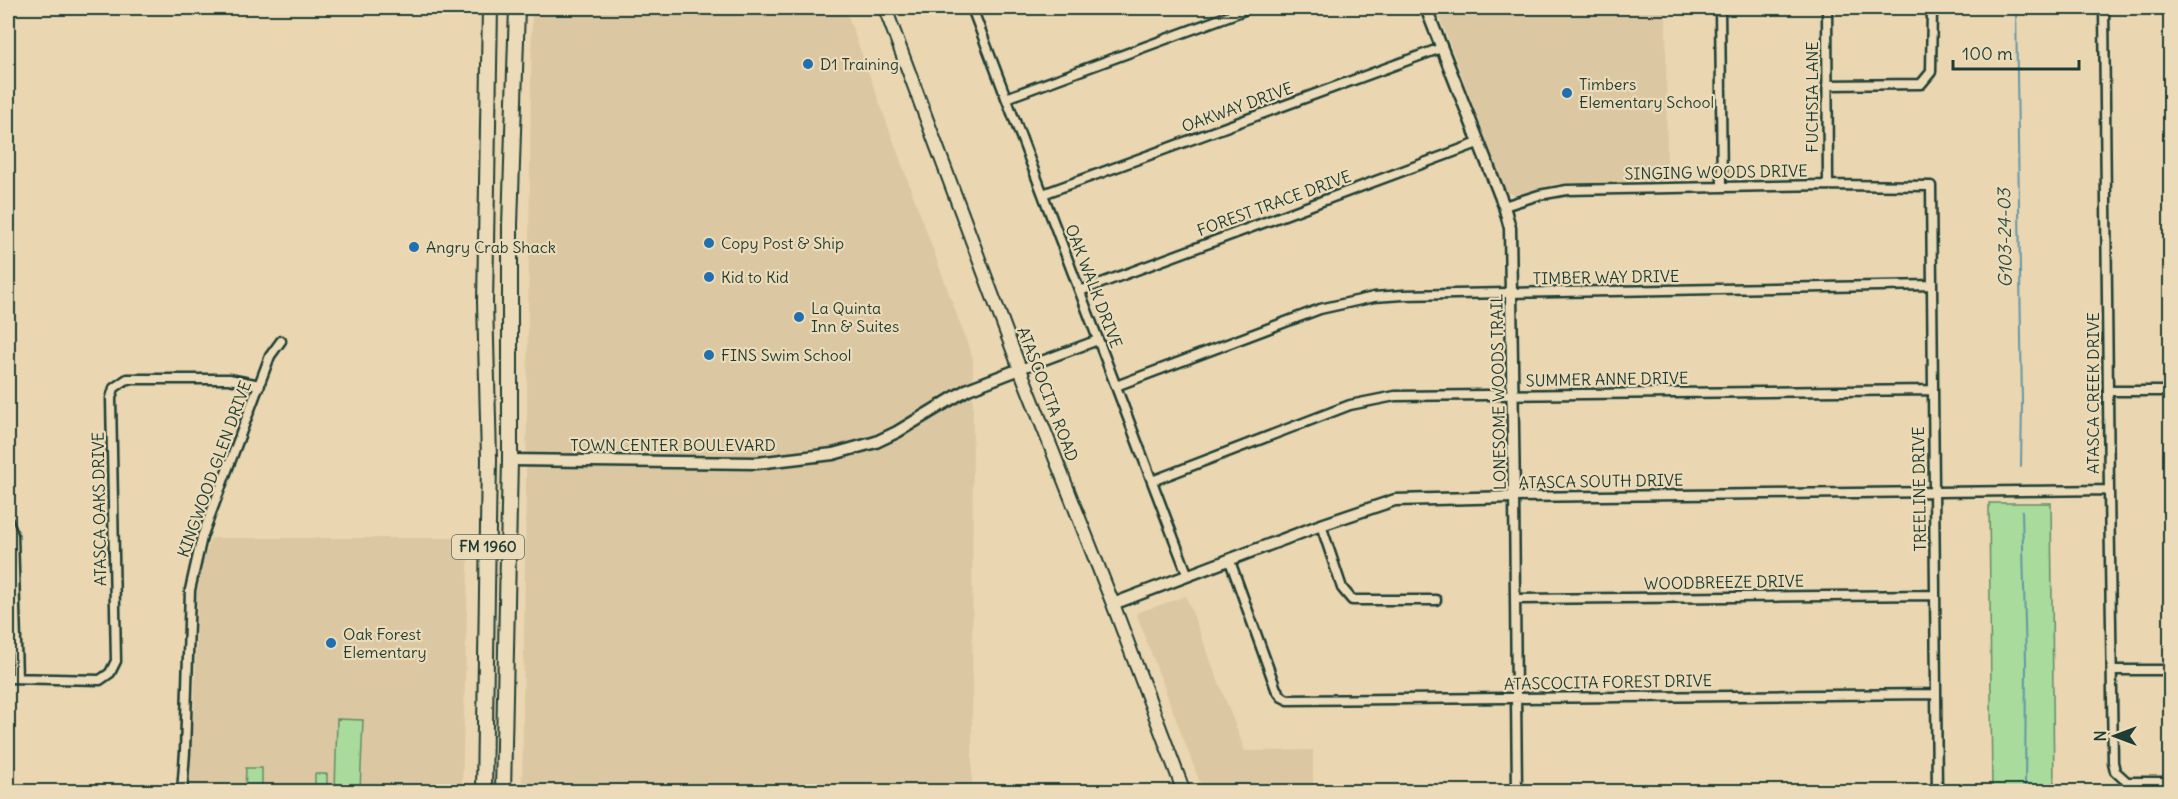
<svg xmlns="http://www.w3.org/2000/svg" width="2178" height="799" font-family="Delius,sans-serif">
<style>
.built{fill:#dbc8a2}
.green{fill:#a9db9c;stroke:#648c68;stroke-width:1.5}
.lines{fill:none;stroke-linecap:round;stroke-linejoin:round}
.stream{stroke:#6596a7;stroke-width:2}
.minor-casing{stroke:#1f3d34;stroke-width:13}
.tertiary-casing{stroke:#1f3d34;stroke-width:15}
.secondary-casing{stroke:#1f3d34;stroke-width:16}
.primary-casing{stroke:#1f3d34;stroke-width:18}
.minor{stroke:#ecdbb8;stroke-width:8}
.tertiary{stroke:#ecdbb8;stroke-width:10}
.secondary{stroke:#ecdbb8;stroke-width:12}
.primary{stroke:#ecdbb8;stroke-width:14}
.poi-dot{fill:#1f6fb2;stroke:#ecdbb8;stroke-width:2}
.labels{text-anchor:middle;stroke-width:4.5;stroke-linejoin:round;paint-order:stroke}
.shield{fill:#ecdbb8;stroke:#5c6c5c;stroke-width:1.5}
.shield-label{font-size:15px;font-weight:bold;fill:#1f3d34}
.poi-label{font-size:16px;fill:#1f3d34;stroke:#ecdbb8;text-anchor:start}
.street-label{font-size:16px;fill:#1f3d34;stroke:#ecdbb8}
.water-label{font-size:18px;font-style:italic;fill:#2b4c47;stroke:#ecdbb8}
</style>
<rect width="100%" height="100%" fill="#ead7b1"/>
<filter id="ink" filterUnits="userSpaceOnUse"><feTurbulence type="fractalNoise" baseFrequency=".0167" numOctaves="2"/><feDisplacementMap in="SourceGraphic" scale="12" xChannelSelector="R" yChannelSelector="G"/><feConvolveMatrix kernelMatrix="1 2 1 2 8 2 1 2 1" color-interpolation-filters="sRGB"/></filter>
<g filter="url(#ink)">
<path class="built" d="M532,8H845L973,359L972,791L522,792Z
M1436,8H1666L1667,181L1555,184L1513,195L1506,191Z
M211,538H469L462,791L188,792L195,694L197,592L203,562Z
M1186,596L1245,751L1313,750V791H1203L1136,613Z"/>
<path class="green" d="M1989,503H2051L2054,791H1992Z
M337,719L363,720L360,791H335Z
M246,768H262V791H245Z
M315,774H327V791H315Z"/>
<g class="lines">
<path class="stream" d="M2016,8L2022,403L2021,467
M2022,511L2026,661L2025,792"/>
<g class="minor-casing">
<path id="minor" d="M972,8L1188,576
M1720,8L1722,187
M1827,8L1828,185
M2104,8L2109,490L2113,762L2115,771L2127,782H2170
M1827,85L1921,84L1931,72L1932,8
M1006,98L1250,8
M1043,194L1441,48
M1504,206L1539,195L1567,190L1828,185L1931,186L1937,792
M1080,291L1478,143
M1020,369L1098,340
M1116,386L1320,309L1374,297L1403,295L1932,285
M2108,391H2170
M1152,481L1350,405L1395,396L1933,390
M8,521L13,535L17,678
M1321,525L1342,588L1352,600H1436
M1230,561L1276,689L1282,697L1288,700L1936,694
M1515,599L1935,595
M2113,670H2170
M8,678L100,680L110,673L116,661L111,398L114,388L127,379H229L260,385
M182,792L185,752L190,590L202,537L270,356L281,341
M1517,792L1514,497L2109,490"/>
</g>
<g class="tertiary-casing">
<path id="tertiary" d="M510,460L757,463L833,454L876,442L897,432L968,389L1020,369
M1113,604L1321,525L1395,500L1514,497L1510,228L1504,206L1426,8"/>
</g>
<g class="secondary-casing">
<path id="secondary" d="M885,8L1020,369L1113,604L1184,792"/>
</g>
<g class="primary-casing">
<path id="primary" d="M484,792L489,459L485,302L490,8
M503,792L510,460V225L517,8"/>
</g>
<use href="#minor" class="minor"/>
<use href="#tertiary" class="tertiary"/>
<use href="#secondary" class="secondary"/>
<use href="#primary" class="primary"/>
</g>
</g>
<g class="poi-dot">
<circle cx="808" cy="64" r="6"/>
<circle cx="1567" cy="93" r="6"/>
<circle cx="709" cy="243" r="6"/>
<circle cx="414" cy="247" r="6"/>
<circle cx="709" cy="277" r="6"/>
<circle cx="799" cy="317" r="6"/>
<circle cx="709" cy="355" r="6"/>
<circle cx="331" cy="643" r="6"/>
</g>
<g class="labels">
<rect class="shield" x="452" y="535" width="72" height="24" rx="4.5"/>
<g class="shield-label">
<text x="488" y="552">FM 1960</text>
</g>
<g class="poi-label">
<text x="820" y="70">D1 Training</text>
<text x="1579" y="90">Timbers<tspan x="1579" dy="18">Elementary School</tspan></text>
<text x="721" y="249">Copy Post &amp; Ship</text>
<text x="426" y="253">Angry Crab Shack</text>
<text x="721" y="283">Kid to Kid</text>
<text x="811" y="314">La Quinta<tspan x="811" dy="18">Inn &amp; Suites</tspan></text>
<text x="721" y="361">FINS Swim School</text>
<text x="343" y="640">Oak Forest<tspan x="343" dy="18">Elementary</tspan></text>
</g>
<g class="street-label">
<text transform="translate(1812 97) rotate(-90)" y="6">FUCHSIA LANE</text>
<text transform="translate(1237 107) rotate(-20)" y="6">OAKWAY DRIVE</text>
<text transform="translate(1716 172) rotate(-1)" y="6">SINGING WOODS DRIVE</text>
<text transform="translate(1274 203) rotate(-20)" y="6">FOREST TRACE DRIVE</text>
<text transform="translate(1606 277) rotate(-1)" y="6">TIMBER WAY DRIVE</text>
<text transform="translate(1094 286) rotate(69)" y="6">OAK WALK DRIVE</text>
<text transform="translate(1607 379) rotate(-1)" y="6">SUMMER ANNE DRIVE</text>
<text transform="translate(1498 392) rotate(-91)" y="6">LONESOME WOODS TRAIL</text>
<text transform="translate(2093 393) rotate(-90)" y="6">ATASCA CREEK DRIVE</text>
<text transform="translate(1048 394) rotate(69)" y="6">ATASCOCITA ROAD</text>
<text x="673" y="451">TOWN CENTER BOULEVARD</text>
<text transform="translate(214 469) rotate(-70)" y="6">KINGWOOD GLEN DRIVE</text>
<text transform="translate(1601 481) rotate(-1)" y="6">ATASCA SOUTH DRIVE</text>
<text transform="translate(1919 489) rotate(-91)" y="6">TREELINE DRIVE</text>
<text transform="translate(99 509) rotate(-91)" y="6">ATASCA OAKS DRIVE</text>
<text transform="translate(1724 582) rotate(-1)" y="6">WOODBREEZE DRIVE</text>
<text transform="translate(1608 682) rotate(-1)" y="6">ATASCOCITA FOREST DRIVE</text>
</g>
<g class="water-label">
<text transform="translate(2005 238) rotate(-91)" y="6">G103-24-03</text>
</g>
</g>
<rect width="2178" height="799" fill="none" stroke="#ecdbb8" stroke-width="30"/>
<rect x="15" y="15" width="2148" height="769" fill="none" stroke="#1f3d34" stroke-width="2" filter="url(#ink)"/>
<g transform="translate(2115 736) rotate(270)" stroke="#ecdbb8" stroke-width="4.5" paint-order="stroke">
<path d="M0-4.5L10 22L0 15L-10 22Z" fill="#1f3d34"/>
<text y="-9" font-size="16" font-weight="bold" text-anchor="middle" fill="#1f3d34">N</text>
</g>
<path d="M1953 60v9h126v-9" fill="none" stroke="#1f3d34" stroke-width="3"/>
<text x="1962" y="60" font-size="18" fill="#1f3d34" stroke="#ecdbb8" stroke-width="4.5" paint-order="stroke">100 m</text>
</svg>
